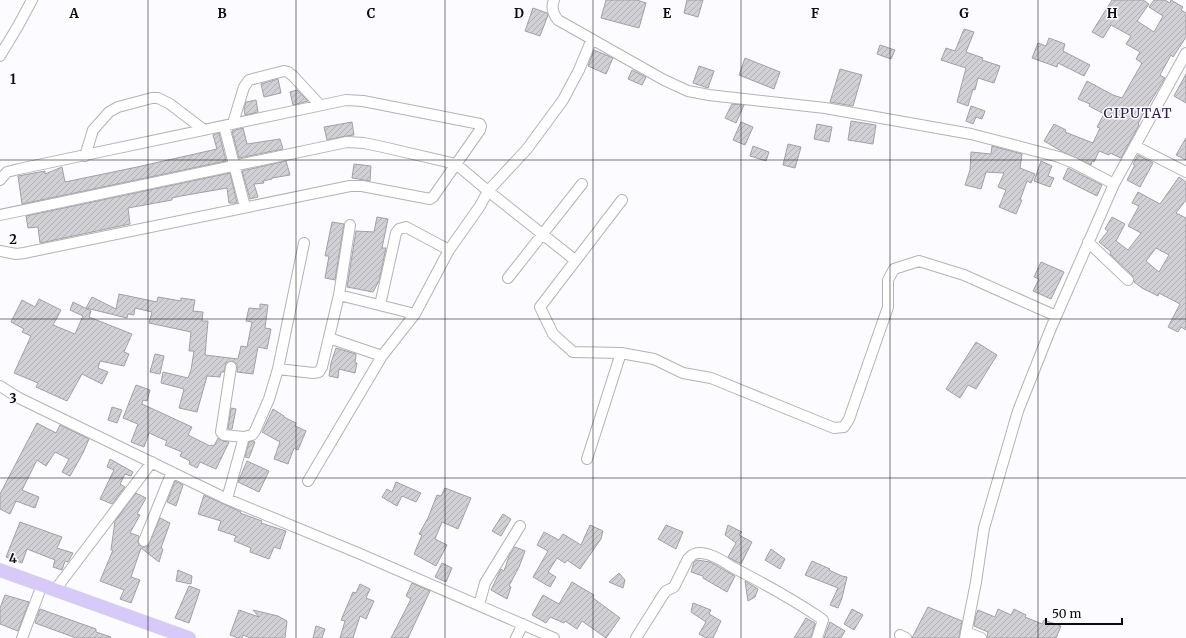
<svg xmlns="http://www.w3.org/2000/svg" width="1186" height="638" font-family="Merriweather,serif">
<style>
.building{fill:url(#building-hatch);stroke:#a1a0a4;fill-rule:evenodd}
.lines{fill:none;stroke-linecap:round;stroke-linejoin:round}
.minor-casing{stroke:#b3b2b7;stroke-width:12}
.major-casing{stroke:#d8d8d8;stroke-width:14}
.minor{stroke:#fff;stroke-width:10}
.major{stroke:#d7caf9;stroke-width:13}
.grid{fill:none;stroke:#0c0b0d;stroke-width:1;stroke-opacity:0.55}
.labels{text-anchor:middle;stroke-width:3;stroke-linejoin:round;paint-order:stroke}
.quarter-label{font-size:14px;letter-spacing:1px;fill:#311c56;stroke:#fcfbff}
.grid-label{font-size:13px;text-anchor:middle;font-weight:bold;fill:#0c0b0d;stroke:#fcfbff;stroke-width:3;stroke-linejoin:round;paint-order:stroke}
</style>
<defs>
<pattern id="building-hatch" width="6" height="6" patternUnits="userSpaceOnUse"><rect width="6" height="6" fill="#d1d0d4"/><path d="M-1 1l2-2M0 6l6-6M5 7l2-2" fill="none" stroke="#b2b1b5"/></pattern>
</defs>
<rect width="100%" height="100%" fill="#fcfbff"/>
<path class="building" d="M606,0H637L646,3L639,28L601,18Z
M687,0H703L698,17L684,13Z
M1112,0H1143L1149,4L1137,21L1154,32L1163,16L1149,7L1154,0H1165L1170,3L1171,0L1183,7L1181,10L1186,13V37L1173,57L1171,55L1160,75L1165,78L1143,114L1138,124L1139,125L1121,158L1110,153L1109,155L1099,151L1094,162L1092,161L1091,165L1063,152L1044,141L1054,124L1066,130L1065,132L1093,143L1100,128L1097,127L1104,114L1089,106L1090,104L1078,99L1087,81L1113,95L1122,98L1142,63L1136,59L1140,52L1126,44L1131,36L1111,25L1103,38L1092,32Z
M533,8L547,13L548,15L540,36L525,31Z
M964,29L974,32L966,52L983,58L982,60L1000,66L994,83L978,78L975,90L973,89L968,106L957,102L966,68L941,60L946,48L955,51Z
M1049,38L1065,44L1063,51L1090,65L1084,76L1058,63L1057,67L1032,58L1038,43L1046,46Z
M880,45L895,50L891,59L877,54Z
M594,50L613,58L606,74L588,66Z
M745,58L780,72L774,89L739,75Z
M699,66L714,71L708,88L693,83Z
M840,69L862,75L853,106L830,102Z
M632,70L646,77L642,85L628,79Z
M1186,74V103L1174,96Z
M278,79L281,93L264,97L261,84Z
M297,90L308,101L293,105L290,92Z
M256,100L258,112L245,115L244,109L246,102Z
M732,104L744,105L736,123L725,118Z
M971,106L985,111L982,119L976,117L973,124L966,121Z
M851,121L876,125L873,144L848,140Z
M352,122L354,135L346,136L327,140L324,127Z
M741,122L753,127L745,145L733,140Z
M817,124L832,127L829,142L814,139Z
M243,128L247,144L280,139L283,149L239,158L232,131Z
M219,133L226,161L22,204L18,176L45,171V174L62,167L65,182L137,167L217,149L213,135Z
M1186,138V160L1176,155Z
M788,144L801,147L795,168L783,165Z
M753,146L769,152L766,161L750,156Z
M992,146L1022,154L1020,168L1035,174L1031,183L1027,181L1020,200H1022L1016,214L999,207L1006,190L998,187L1004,173L986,172L981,189L965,185L970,170L971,152L991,154Z
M1138,155L1153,163L1140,187L1127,180L1135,165L1133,164Z
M286,161L290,175L272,178V179L263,181L264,183L254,184L258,197L250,199L242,171Z
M1041,161L1052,166L1048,176L1054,178L1050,187L1034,181Z
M354,164L371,166L370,181L352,178Z
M1068,168L1102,185L1097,196L1063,179Z
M230,173L237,203H229L227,188L181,196L172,198V200L128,208L130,224L40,243L38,227L28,228L26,216Z
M1179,177L1186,182V200L1176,213L1186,218V330L1181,327L1178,332L1168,327L1180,304L1159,293L1158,296L1142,288L1134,282L1132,275L1110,254L1111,252L1099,242L1108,231L1105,229L1112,217L1125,224L1116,241L1128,250L1141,233L1128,226L1139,206L1132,203L1138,192L1160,204ZM1156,248L1169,255L1159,272L1146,261Z
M377,217L388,219L382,248H386L379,281L373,292L347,287L356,231L374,232Z
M332,222L344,224L335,280L325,278L329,256H325Z
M1041,262L1064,272L1051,299L1033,291L1039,279L1034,277Z
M119,294L157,302L158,297L181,301V298L195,300L193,311L203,312L202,321H208L205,355L238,359L241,346L247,347L252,322L246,321L249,308L260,309V304L268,305L265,328L271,329L267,349L258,347L253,374L237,372V364L232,361L226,363L224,372H221L220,377L207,376L197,412L179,408L184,389L161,383L163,372L188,378L191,370L194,351H189L191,332L149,323L152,312L135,308L134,315L128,314L127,318L86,308L92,297L116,309Z
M39,299L61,310L53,325L75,334L83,316L70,310L73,302L91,311L89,317L132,334L124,352L129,354L124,366L100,361L98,368L108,372L102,384L82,374L67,401L36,387L38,383L14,373L31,336L22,332L24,329L11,322L22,300L35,307Z
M976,342L997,355L976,389L968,385L960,398L946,389Z
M336,348L356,354L355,363H357L355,373L339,369L338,378L329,376L331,363Z
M155,354L164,356L160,374L150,372Z
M136,385L150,390L147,401L143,400L142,404L192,427L188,435L210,446L211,445L214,446L218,438L223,441L229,442L216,469L200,462L197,468L189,464L190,461L180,456L182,452L165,445L167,441L149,433L144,447L131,442L138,424L123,418Z
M112,407L122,410L117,423L108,420Z
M231,408L236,409L232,429H228Z
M273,409L284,416V417L296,423L295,426L306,431L298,450L294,448L288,464L274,459L280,442L262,432Z
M37,423L56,433L60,425L89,439L83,453L70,476L62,472L69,459L55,452L46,466L37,460L22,490L39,497L35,508L16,501L10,514L0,509V494Z
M253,441L255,442L249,458L245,457L249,442Z
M110,459L133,472L131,476L125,474L120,484L125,487L112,504L100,499L114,470L107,467Z
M247,461L269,471L259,492L238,482Z
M175,481L183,485L176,506L167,502Z
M396,482L421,493L416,502L402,496L397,506L382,497L387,489L392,492Z
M445,488L471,498L458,529L442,522L435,539L447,545L436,566L414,554L422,535L419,534L428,518L437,495L441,496Z
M136,493L146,498L137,514L140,515L130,533L139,536L138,542L139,545L144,547L148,546L160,518L170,523L161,548L163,549L159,562L141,548L131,577L140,580L131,603L120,599L124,590L100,581L113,550H111L115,521Z
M204,495L241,512L240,513L262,521L261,523L286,531L280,549L274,547L269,559L250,552L251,548L234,541L236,536L218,530L221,521L198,514Z
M503,514L511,519L501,536L492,531Z
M20,522L62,537L57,548L73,553L68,562L65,561L62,570L53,567L55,560L27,549L22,563L6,557Z
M590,525L603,531L601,539L580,569L567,560L565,563L557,558L548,572L556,577L550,587L533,577L548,551L537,545L544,532L559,540L563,534L581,545Z
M666,525L683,532L676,549L658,539Z
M728,525L742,532L739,535L752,542L741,564L728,557L736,543L725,535Z
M515,547L525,551L519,567L509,586L511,587L507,599L491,590L501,569L504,571L509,556Z
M771,549L785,559L780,569L765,560Z
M697,560L710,562L735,576L727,592L703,578V576L691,572L694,562Z
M812,561L830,569L829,570L842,576L847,577L842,598L838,608L830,605L838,588L805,575Z
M442,563L452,568L446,582L435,577Z
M178,570L192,576L191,584L176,581Z
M619,573L625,580L623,588L609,582Z
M745,581L758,589L755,597L748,601Z
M572,582L594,595L593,598L620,618L606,638L582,621L577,629L565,621L564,623L550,617L546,623L532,615L543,595L559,604Z
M412,583L430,591L408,638H391L411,599L406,596Z
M360,584L370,589L366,598L374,601L366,619L360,616L353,638H340L345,621L341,620L353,592L356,593Z
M189,586L200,590L189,623L175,618Z
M5,595L29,602L18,631L0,624V608Z
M693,603L711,610L709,614L721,621L713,638H706L699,634L706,622L691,612Z
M928,607L962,621L959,638H912Z
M40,609L96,629V632L111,637L110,638H76L35,623Z
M852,609L863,615L854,630L844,624Z
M998,609L1011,615L1014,609L1026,615L1025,617L1042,624L1044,620L1061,626L1056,638H987L988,632L974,626L976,615L978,610L995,617Z
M239,610L259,617L253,610L278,616L287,621L285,638H250L243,635L242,638H238L230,635Z
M806,618L815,623L811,638H794Z
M830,622L845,631L841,638H824Z
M316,626L325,629L322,638H313Z"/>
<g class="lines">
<g class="minor-casing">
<path id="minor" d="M554,0C551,7 553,14 558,20L664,80L688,91L709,95L825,108L971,134L1059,157L1074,163L1114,184
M0,56L18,26L32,0
M233,123L244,87L249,80L284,71L288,72L293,76L320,105
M224,126L245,207
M1135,146L1186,172
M85,156L93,130L109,112L118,107L152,98H158L170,104L204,130
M0,180L7,172L19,169L346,100L363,101L480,124L481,126L480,130L433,197L430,199L362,186H350L24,253L16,254L0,251
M0,215L347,142L364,143L383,147L456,164L488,191L575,260
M1088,242L1128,280
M508,278L582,184
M339,295L415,314
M380,305L396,233L399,229L406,227L449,250
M329,338L382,356
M621,353L654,359L683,373L711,378L834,428L844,427L849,419L888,307V280L894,269L919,261L964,275L1056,316
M231,367L221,432L224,435L244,437
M278,369L313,373L319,372L322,367L339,295L350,225
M0,386L19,398L227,499L358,553L554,638
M587,459L621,353L573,352L553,334L540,307L622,200
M308,481L382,356L415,314L449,250L480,206L488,191L527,149L563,100L579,70L592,39
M227,499L244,437L252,435L255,431L269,399L278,369L304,243
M144,541L172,472
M55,590L152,462
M479,605L485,583L520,526
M966,632L981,638
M900,635L906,638
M22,638L42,585
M516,638L523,624
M636,638L663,595L666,591L674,587L688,559C691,556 693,553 698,553C710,552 724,562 734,568C763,583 792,599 819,617L823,620L817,638
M965,638L976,582L984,528L1018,411L1051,328L1114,184L1186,53"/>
</g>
<g class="major-casing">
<path id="major" d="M0,570L189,638"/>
</g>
<use href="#minor" class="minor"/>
<use href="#major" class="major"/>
</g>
<path class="grid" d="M148,0V638M296,0V638M445,0V638M593,0V638M741,0V638M890,0V638M1038,0V638M0,160H1186M0,319H1186M0,478H1186"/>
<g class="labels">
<g class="quarter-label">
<text x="1138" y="118">CIPUTAT</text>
</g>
</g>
<g class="grid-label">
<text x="74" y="18">A</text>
<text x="222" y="18">B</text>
<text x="371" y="18">C</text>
<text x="519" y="18">D</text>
<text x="667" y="18">E</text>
<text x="815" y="18">F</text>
<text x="964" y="18">G</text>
<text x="1112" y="18">H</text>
<text x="13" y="84">1</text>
<text x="13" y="244">2</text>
<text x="13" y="403">3</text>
<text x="13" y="563">4</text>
</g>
<path d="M1046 618v6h76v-6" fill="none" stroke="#0c0b0d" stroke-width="2"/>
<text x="1052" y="618" font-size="12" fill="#0c0b0d" stroke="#fcfbff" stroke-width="3" paint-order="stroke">50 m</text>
</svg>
